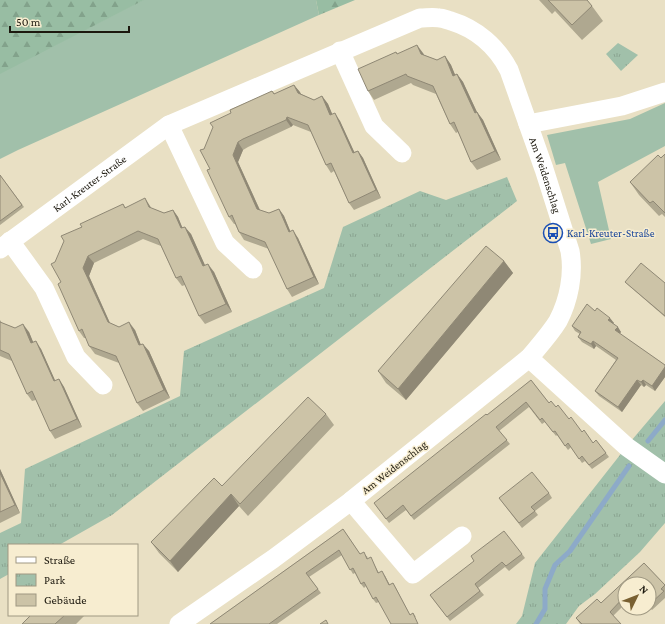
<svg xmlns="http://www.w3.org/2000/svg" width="665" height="624" font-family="'Crimson Pro',serif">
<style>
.grass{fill:#a1c0aa}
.forest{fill:url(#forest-firs)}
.park{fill:url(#park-tufts)}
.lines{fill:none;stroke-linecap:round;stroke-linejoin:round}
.stream{stroke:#8daac8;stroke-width:5}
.minor{stroke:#fff;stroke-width:19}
.wall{fill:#afa890}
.shaded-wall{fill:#8f8875}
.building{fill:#ccc3a7;stroke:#8f8875}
.labels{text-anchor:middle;stroke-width:3;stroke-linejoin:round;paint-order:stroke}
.street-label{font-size:11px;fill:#1c180e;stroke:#f7edd0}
.transit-label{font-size:11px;fill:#164399;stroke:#f7edd0;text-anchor:start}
</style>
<defs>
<pattern id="forest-firs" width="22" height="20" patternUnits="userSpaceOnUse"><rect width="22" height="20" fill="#98bda3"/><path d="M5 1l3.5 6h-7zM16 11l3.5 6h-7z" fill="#82a28b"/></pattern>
<pattern id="park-tufts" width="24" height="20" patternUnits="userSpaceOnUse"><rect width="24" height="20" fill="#a1c0aa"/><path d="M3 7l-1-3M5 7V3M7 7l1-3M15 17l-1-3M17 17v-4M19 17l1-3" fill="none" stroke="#8aa491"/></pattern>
</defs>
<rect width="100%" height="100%" fill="#e9e0c4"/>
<path class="grass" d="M143,0H316L319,15L18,150L0,159V73Z
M665,103V146L598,182L611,239L591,244L565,163L556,165L547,135L630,119Z"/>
<path class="forest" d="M0,0H144L0,74Z
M316,0H355L319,15Z"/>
<path class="park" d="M618,43L638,55L621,71L606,54Z
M507,177L517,201L112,515L59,545H9V574L0,579V533L21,523L25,469L180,396L184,351L324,288L343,227L420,191L446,200Z
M665,401V523L640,552L595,594L579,606L566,624H516L522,616L535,563L631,441Z"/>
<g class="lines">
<path class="stream" d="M648,441L665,420
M536,624L545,609V589L555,565L570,551L629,466"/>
<g class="minor">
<path d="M340,51L374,126L402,153"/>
<path d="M528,124L622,106L665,92"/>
<path d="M169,125L225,243L253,269"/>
<path d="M10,241L44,288L76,357L103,385"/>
<path id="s1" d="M0,249L169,125L420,18C426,18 433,17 439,18C443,18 447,20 451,21C477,29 497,47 509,70L544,169L570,251C574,274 569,300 558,321C550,334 539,346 529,358L351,501L273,559L179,624"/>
<path d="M529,358L627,447L665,474"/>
<path d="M351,501L413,574L462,536"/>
</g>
</g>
<path class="wall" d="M539,0H587L592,6L603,21L582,40L555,11L552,14Z
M396,52L397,54L423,53L424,55L437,60L445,56L451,65L455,75L457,74L463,82L477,112L483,120L501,160L477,170L471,162L458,132L456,133L450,124L436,94L413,85L411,83L374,100L368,91Z
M294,85L301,94L314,100L322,96L328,104L332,114L340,121L354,152L358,151L363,158L381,198L354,210L349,203L334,171L331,173L326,165L311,132L293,125L291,127L248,147L243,150L238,162L260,210L269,213L279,209L284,216L290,231L298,238L319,284L292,297L287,289L269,249L244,240L239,232L235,224H234L229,217L210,169L204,149L231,113L272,91L275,94Z
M665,154V217L662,214L659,216L639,195L630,182Z
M0,175L24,207L0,225Z
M123,204L125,207L150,206L151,208L164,213L173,210L178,217L182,228L191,234L205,266L214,272L232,312L205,324L199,316L185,285L182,286L176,278L161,246L143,239L94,263L89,276L110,323L119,327L135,330L141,345L149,351L170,398L143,411L137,403L119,363L95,354L89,346L86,338H84L79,331L61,282L55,262L82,227Z
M504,261L513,273L406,400L386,383L378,371Z
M625,282L665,283V317L627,284Z
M595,311L614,323L613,324L621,332L620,334L665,365V377L655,391L646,385L644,387L641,385L622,412L599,396L595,391L616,360L596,346L594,349L582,342L578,337L580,334L575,331L572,326Z
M0,320L2,323L15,328L29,332L33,343L41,349L55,381L59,379L64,387L82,427L55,439L50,431L36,400L32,401L27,394L12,361L0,356Z
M531,380L549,403L556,407L593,443L596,440L609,457L592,469L585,461L582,463L571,447L568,450L557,435L556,436L545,422L542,424L529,407L499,431L510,444L414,520L406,510L389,523L377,507L487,415Z
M326,414L334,425L248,516L239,506L178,572L159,553L151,542L222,486Z
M0,469L20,513L0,523Z
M549,493L552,498L535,511L538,515L522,528L499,498Z
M343,529L360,554L367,556L368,559L373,562L379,573L385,576L390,585L393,583L396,588L410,615L413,613L416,617L379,602L376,603L373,599L366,586L364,588L361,584L355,573L353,574L342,555L309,577L321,593L277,624H210Z
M522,554L525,558L509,571L505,567L478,588L484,595L450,621L430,595Z
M644,563L665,585V598L652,610L649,607V584H625V604L613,616L621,624H580L576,618L601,603Z
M642,608H648L645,611Z
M31,615H85L76,624H22Z"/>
<path class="shaded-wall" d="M417,45L423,53L427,62L421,54Z
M445,56L451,65L459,84L453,76Z
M457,74L463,82L481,121L475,113Z
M294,85L300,92L304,101L298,93Z
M322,96L328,104L336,123L330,115Z
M477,112L483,120L501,160L495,151Z
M335,113L340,121L358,160L353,153Z
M287,117L293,125L291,127L286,120Z
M238,142L243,150L238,162L263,217L257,209L233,155Z
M358,151L363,158L381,198L376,190Z
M145,198L150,206L154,215L149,207Z
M279,209L284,216L294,240L289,232Z
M173,210L178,217L186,236L181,228Z
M185,227L191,234L209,274L203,266Z
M293,230L298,238L319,284L314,277Z
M88,256L94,263L89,276L113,330L108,322L83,268Z
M504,261L513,273L406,400L398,389Z
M208,264L214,272L232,312L226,304Z
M610,318L614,323L612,325L608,320Z
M129,322L135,330L144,353L139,345Z
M23,324L29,332L37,351L31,343Z
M618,327L621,332L618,335L615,330Z
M36,341L41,349L59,389L54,381Z
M593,341L596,346L594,349L591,344Z
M143,344L149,351L170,398L164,390Z
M665,367V377L655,391L652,386Z
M59,379L64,387L82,427L77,419Z
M637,380L641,385L622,412L618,407Z
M643,380L646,385L644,387L641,382Z
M0,469L20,513L15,505L0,473Z
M231,494L239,506L178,572L170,561Z
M382,571L385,576L392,590L389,585Z"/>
<path class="building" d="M548,0H587L592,6L572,25Z
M417,45L421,54L437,60L445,56L453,76L457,74L475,113L477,112L495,151L471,162L454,122L450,124L433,86L407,76L406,74L368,91L358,69L396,52L397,54Z
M294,85L298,93L314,100L322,96L330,115L335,113L353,153L358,151L376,190L349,203L331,163L326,165L308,125L287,117L286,120L243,139L238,142L233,155L257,209L269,213L279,209L289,232L293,230L314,277L287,289L265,242L239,232L232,215L229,217L207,170L210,169L200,150L204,149L213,127L210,123L231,113L230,110L272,91L274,94Z
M665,154V213L653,201L650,203L630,182L658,155L661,158Z
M0,175L22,205L0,221Z
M145,198L149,207L164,213L173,210L181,228L185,227L203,266L208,264L226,304L199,316L181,276L176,278L158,239L138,231L88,256L83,268L108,322L119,327L129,322L139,345L143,344L164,390L137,403L116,356L89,346L82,329L79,331L58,284L61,282L51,264L55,262L64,241L61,236L82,227L80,224L123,204L125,208Z
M486,246L504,261L398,389L378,371Z
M641,263L665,283V316L625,282Z
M587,304L595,311L597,308L610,318L608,320L618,327L615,330L665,365V367L652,386L643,380L641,382L637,380L618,407L595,391L618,358L593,341L591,344L578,337L581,332L572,326Z
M0,322L15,328L23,324L31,343L36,341L54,381L59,379L77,419L50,431L32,391L27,394L9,354L0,350Z
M531,380L549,403L551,401L556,407L558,405L569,419L571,417L582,432L584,430L593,443L596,440L606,453L589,465L582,456L579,459L568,443L565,446L555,431L553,432L542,418L540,420L526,402L496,427L507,440L411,516L403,505L386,519L374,503L486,414L487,415Z
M308,397L326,414L240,504L231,494L170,561L151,542L214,478L222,486Z
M532,472L549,493L531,507L535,511L519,523L499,498Z
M0,473L15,505L0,512Z
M343,529L360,554L364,552L367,559L371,557L378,573L382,571L389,585L393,583L410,615L413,613L418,624H391L376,597L373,599L364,582L361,584L353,568L350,570L339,550L306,573L318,589L269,624H210Z
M504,531L522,554L506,566L502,562L475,584L480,591L447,617L430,595L474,561L471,556Z
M644,563L665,585L661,589L664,591L649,605V584H625V596L610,612L621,624H582L576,618L597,599L601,603Z
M31,615H65L55,624H22Z
M326,620L328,624H320Z"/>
<defs>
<g id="bus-ring" transform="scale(1)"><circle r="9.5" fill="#f7edd0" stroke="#1a4fb4" stroke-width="1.5"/><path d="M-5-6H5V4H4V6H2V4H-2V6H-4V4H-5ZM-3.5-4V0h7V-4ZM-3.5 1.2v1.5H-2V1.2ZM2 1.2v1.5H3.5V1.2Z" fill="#1a4fb4"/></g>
</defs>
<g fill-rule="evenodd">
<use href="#bus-ring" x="553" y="233"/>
</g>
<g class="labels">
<g class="street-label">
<text dy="4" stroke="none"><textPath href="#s1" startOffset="703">Am Weidenschlag</textPath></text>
<text dy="4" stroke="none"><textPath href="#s1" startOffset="111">Karl-Kreuter-Straße</textPath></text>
<text transform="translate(394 467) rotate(-38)" y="4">Am Weidenschlag</text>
</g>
<g class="transit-label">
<text x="567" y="237">Karl-Kreuter-Straße</text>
</g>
</g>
<rect x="8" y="544" width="130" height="72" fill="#f7edd0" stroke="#9f9882"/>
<rect x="16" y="557" width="20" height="6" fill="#ffffff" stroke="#9f9882"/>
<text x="44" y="564" font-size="12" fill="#1c180e">Straße</text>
<rect x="16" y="574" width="20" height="12" fill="url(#park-tufts)" stroke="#9f9882"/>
<text x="44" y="584" font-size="12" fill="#1c180e">Park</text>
<rect x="16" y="594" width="20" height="12" fill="#ccc3a7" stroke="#9f9882"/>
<text x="44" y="604" font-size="12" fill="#1c180e">Gebäude</text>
<g transform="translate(637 596) rotate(47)"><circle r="19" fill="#f7edd0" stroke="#9f9882"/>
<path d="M0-3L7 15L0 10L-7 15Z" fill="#796031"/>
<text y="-6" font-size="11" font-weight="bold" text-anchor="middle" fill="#1c180e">N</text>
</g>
<path d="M10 26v6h119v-6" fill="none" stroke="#1c180e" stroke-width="2"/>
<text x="16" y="26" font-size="12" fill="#1c180e" stroke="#f7edd0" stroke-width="3" paint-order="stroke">50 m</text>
</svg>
